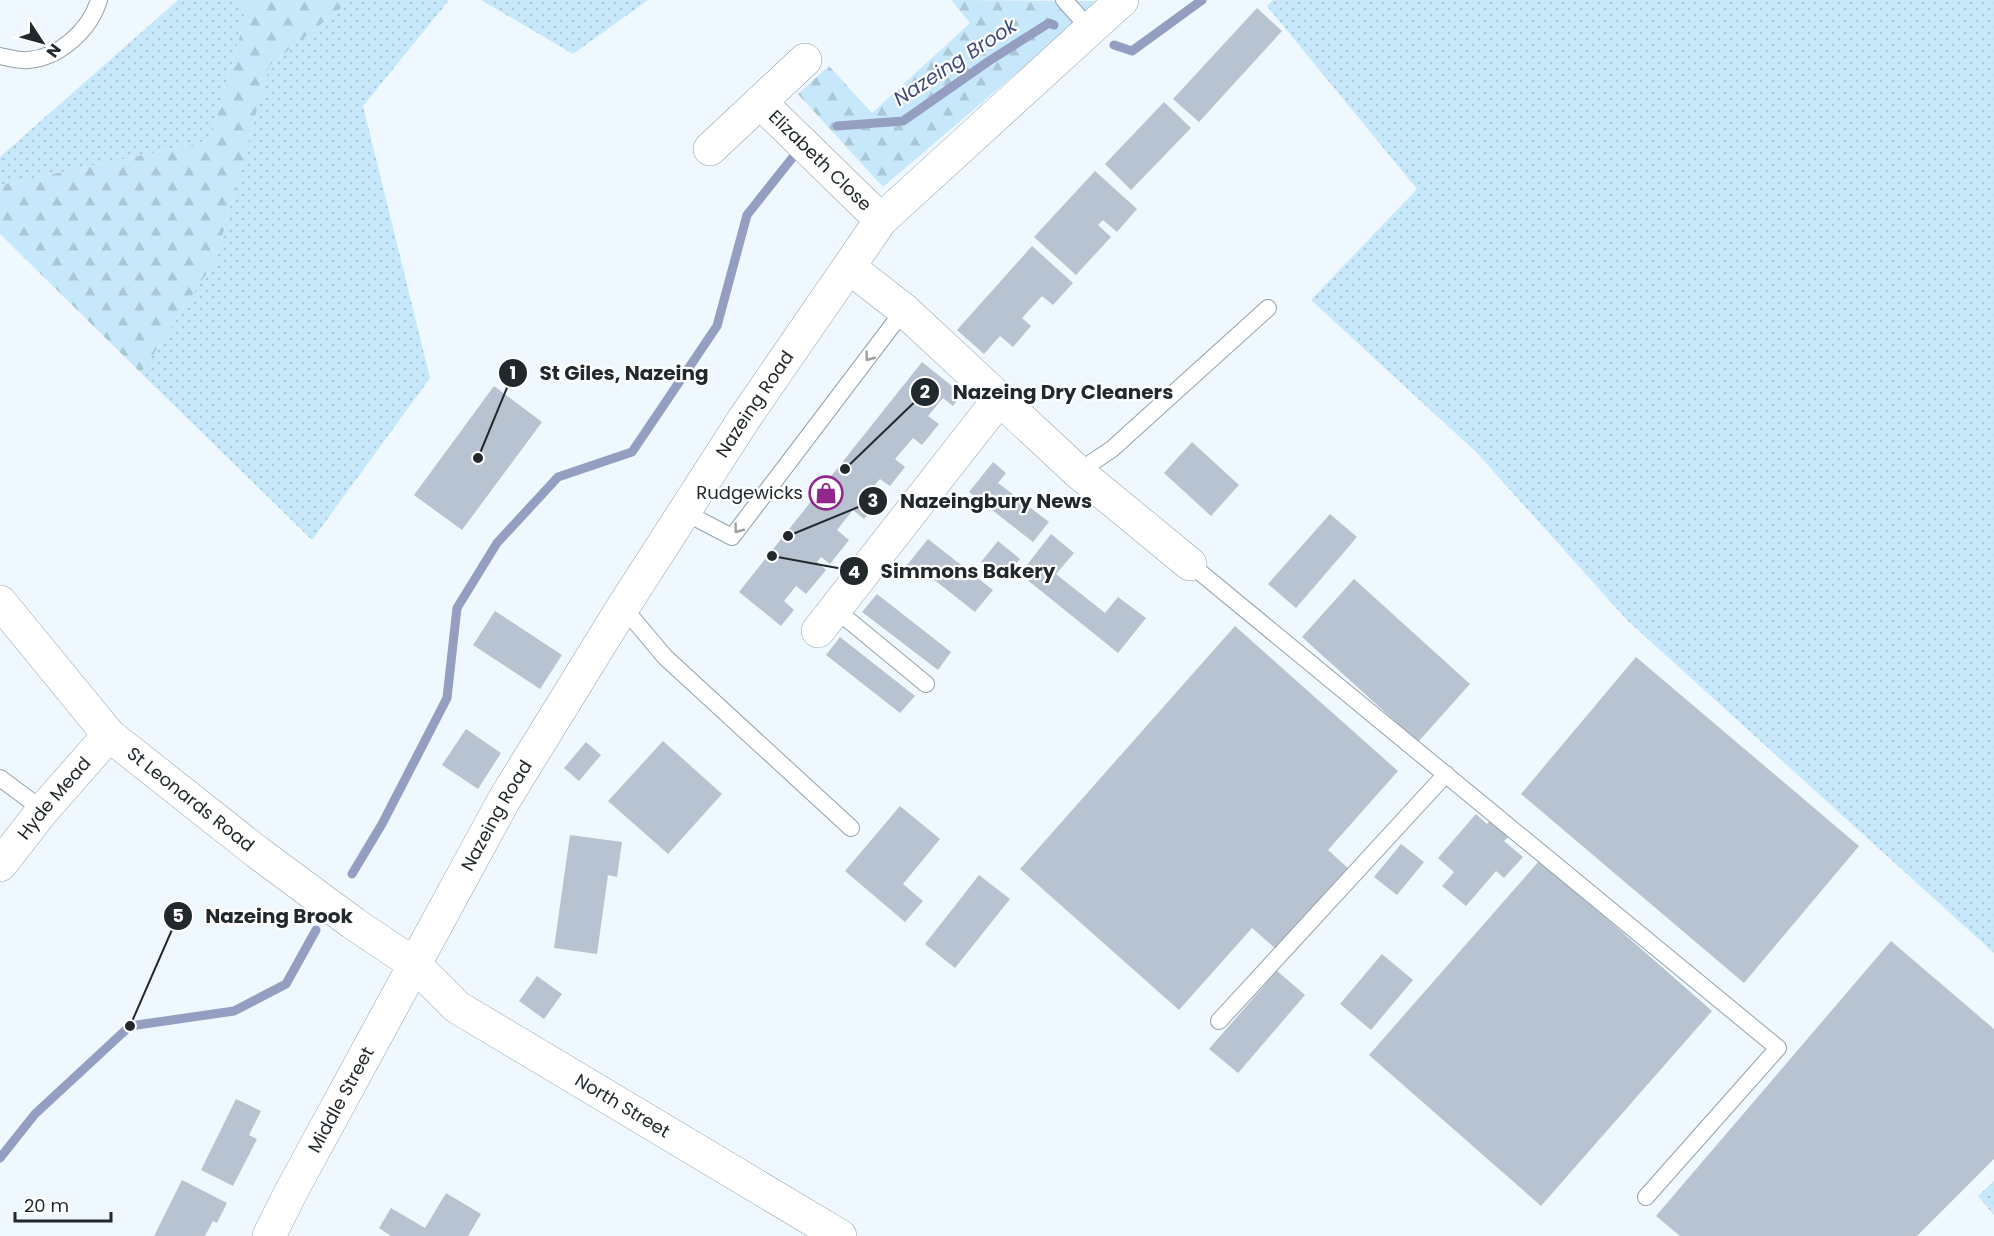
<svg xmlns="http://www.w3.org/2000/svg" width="1994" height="1236" font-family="Poppins,sans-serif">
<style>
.grass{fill:url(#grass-dots)}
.forest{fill:url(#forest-firs)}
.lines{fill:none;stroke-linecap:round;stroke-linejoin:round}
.stream{stroke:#949ec0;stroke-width:9}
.building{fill:#b8c3d1}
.lane-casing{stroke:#92a1aa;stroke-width:18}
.street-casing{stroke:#92a1aa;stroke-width:34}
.secondary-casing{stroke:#92a1aa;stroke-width:34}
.lane{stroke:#fff;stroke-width:16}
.street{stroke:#fff;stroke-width:33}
.secondary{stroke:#fff;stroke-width:33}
.oneway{stroke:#9c9fa0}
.labels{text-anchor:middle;stroke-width:4.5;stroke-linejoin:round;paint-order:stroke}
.street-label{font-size:18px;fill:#22292c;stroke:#fff}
.poi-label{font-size:18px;fill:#22292c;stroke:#fff;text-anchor:end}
.water-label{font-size:20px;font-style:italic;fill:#3f4a7a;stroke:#fff}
.leader{fill:none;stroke:#22292c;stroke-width:2}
.callout-dot{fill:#22292c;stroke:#fff;stroke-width:2}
.mark-label{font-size:18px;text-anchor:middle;font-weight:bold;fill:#fff}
.callout-label{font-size:20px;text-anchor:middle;font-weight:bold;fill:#22292c;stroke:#fff;stroke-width:4.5;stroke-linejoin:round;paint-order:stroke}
</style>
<defs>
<pattern id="grass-dots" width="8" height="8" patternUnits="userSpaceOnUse" patternTransform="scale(1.5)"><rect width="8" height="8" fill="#c7e8fa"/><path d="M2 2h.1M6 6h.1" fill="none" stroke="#abc7d6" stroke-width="1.8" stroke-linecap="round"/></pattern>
<pattern id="forest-firs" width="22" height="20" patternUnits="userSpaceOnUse" patternTransform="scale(1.5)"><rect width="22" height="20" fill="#c7e8fa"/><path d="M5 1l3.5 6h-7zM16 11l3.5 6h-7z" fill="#abc7d6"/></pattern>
</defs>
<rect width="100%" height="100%" fill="#eef8fe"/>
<path class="grass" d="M178,0H242L245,18L210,141L0,185V157Z
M351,0H449L363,106L430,378L312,540L141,373L216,259L269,66Z
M481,0H648L573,54Z
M1273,0H1994V953L1627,620L1476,452L1311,300L1417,189L1267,6Z
M1994,1181V1215L1978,1196Z"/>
<path class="forest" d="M242,0H351L269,66L216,259L141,373L0,234V185L210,141L245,18Z
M951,0L1101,1L883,187L798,94L829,66L872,113L970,23Z"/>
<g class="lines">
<path class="stream" d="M1114,45L1132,51L1202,0
M837,126L903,121L989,61L1049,23L1054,25
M352,874L382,824L447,698L457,608L497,543L558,477L632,452L717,326L747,215L793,157
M0,1158L35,1114L130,1026L234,1011L286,984L316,930"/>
</g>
<path class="building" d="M1257,8L1282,31L1199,122L1173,99Z
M1164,102L1191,128L1131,190L1105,164Z
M1095,171L1137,209L1117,232L1103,220L1098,225L1111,237L1076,275L1034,237Z
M1032,246L1073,283L1053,305L1042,296L1022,318L1031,326L1013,347L1000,336L984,354L957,330Z
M922,362L962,394L953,406L943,398L928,416L939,424L922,445L913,438L895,459L905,467L890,486L880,479L862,500L873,509L864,519L853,510L837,530L849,540L830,564L821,557L817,562L826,570L806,594L796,586L784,601L794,610L781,626L739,592Z
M494,386L542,422L462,530L414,495Z
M1192,442L1239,485L1211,516L1164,473Z
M993,462L1006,473L998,483L1049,522L1033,542L969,492Z
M1330,514L1357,537L1296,608L1268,584Z
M1051,534L1074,553L1056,574L1105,613L1118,597L1146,618L1118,653L1020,574Z
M928,539L993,590L975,612L923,571L916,580L903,570Z
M998,541L1020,559L1003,579L981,562Z
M1354,579L1470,684L1418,742L1302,637Z
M877,594L951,652L938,670L862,612Z
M495,611L562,655L540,689L473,645Z
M1235,626L1398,771L1328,850L1349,869L1277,950L1252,928L1179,1010L1020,869Z
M840,637L915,696L900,713L826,655Z
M1636,657L1859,846L1744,983L1521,794Z
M466,729L501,753L478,789L442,765Z
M663,741L722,794L668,854L608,801Z
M586,742L601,755L579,781L564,768Z
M900,806L940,839L903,884L923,901L905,922L845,871Z
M1476,814L1487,824L1492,818L1511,834L1504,841L1523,857L1504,878L1496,871L1466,906L1442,886L1454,872L1438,858Z
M570,835L622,842L617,877L608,875L597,954L554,948Z
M1401,844L1424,862L1397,895L1374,877Z
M1540,860L1712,1011L1541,1206L1369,1055Z
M979,875L1010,899L955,968L925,944Z
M1891,941L1994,1029V1159L1917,1236H1680L1656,1216Z
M1382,954L1413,980L1371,1030L1340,1004Z
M1277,971L1305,995L1238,1073L1209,1049Z
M537,976L562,994L544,1019L519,1001Z
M236,1099L261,1111L249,1135L257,1139L233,1186L201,1170Z
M182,1180L227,1203L217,1223L213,1221L205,1236H154Z
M446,1193L481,1214L468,1236H391L379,1228L391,1208L425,1228Z"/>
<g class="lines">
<g class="lane-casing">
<path id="lane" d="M1064,0L1090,29
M0,56C9,58 19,61 28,60C59,58 90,30 99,0
M1078,472L1112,449L1268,308
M684,512L732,537L904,310
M1190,564L1778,1048L1646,1197
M623,607L665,657L851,828
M835,609L926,684
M0,778L43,810
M1219,1021L1446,774"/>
</g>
<g class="street-casing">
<g id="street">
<path id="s1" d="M760,102L881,220"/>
<path d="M710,149L805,60"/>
<path d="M849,267L904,310L1078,472L1190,564"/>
<path d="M818,631L1000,398"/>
<path id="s2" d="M0,865L43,810L109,735"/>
</g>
</g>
<g class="secondary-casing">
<g id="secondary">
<path id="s3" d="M0,602L109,735L257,852L353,923L414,964L457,1007L840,1236"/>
<path id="s4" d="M269,1236L292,1190L504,800L623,607L744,419L881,220L1122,0"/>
</g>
</g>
<use href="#lane" class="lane"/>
<use href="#street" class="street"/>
<use href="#secondary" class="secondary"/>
</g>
<defs><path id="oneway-chevron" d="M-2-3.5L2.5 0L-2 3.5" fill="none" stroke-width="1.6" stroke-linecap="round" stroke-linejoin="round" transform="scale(1.5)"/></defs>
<g class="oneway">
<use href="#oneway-chevron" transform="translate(869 357) rotate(127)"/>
<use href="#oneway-chevron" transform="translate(738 529) rotate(127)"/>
</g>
<defs>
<g id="shop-ring" transform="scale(1.725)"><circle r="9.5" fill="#fff" stroke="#91278b" stroke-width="1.5"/><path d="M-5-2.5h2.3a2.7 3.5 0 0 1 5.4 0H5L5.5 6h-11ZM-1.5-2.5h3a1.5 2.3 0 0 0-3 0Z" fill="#91278b"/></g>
</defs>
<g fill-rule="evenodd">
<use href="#shop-ring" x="826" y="493"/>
</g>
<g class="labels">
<g class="street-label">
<text dy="6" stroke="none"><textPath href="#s1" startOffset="84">Elizabeth Close</textPath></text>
<text dy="6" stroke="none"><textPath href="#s4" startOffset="964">Nazeing Road</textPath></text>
<text dy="6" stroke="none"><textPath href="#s2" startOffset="86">Hyde Mead</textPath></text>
<text dy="6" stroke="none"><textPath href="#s3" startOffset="276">St Leonards Road</textPath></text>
<text dy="6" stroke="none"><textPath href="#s4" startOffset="478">Nazeing Road</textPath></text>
<text dy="6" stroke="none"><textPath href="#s4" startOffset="154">Middle Street</textPath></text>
<text dy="6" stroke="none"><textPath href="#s3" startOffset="807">North Street</textPath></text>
</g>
<g class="poi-label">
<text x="803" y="499">Rudgewicks</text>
</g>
<g class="water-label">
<text transform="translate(955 62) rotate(-33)" y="7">Nazeing Brook</text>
</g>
</g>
<path class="leader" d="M478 458L513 373M845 469L925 392M788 536L873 501M772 556L854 571M130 1026L178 916"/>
<g class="callout-dot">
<circle cx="478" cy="458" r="6"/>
<circle cx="845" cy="469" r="6"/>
<circle cx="788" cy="536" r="6"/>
<circle cx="772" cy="556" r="6"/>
<circle cx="130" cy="1026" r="6"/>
<circle cx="513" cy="373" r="15"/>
<circle cx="925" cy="392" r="15"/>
<circle cx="873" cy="501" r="15"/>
<circle cx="854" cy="571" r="15"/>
<circle cx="178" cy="916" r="15"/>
</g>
<g class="mark-label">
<text x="513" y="379">1</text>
<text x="925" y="398">2</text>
<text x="873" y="507">3</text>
<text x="854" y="578">4</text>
<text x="178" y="922">5</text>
</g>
<g class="callout-label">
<text x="624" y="380">St Giles, Nazeing</text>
<text x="1063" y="399">Nazeing Dry Cleaners</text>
<text x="996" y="508">Nazeingbury News</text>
<text x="968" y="578">Simmons Bakery</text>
<text x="279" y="923">Nazeing Brook</text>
</g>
<g transform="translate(42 42) rotate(126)" stroke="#ffffff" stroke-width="4.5" paint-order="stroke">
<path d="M0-4.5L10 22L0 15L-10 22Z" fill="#22292c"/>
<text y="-9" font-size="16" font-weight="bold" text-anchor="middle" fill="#22292c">N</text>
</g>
<path d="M15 1212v9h96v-9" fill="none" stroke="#22292c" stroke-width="3"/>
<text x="24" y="1212" font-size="18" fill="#22292c" stroke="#ffffff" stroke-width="4.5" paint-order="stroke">20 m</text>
</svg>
